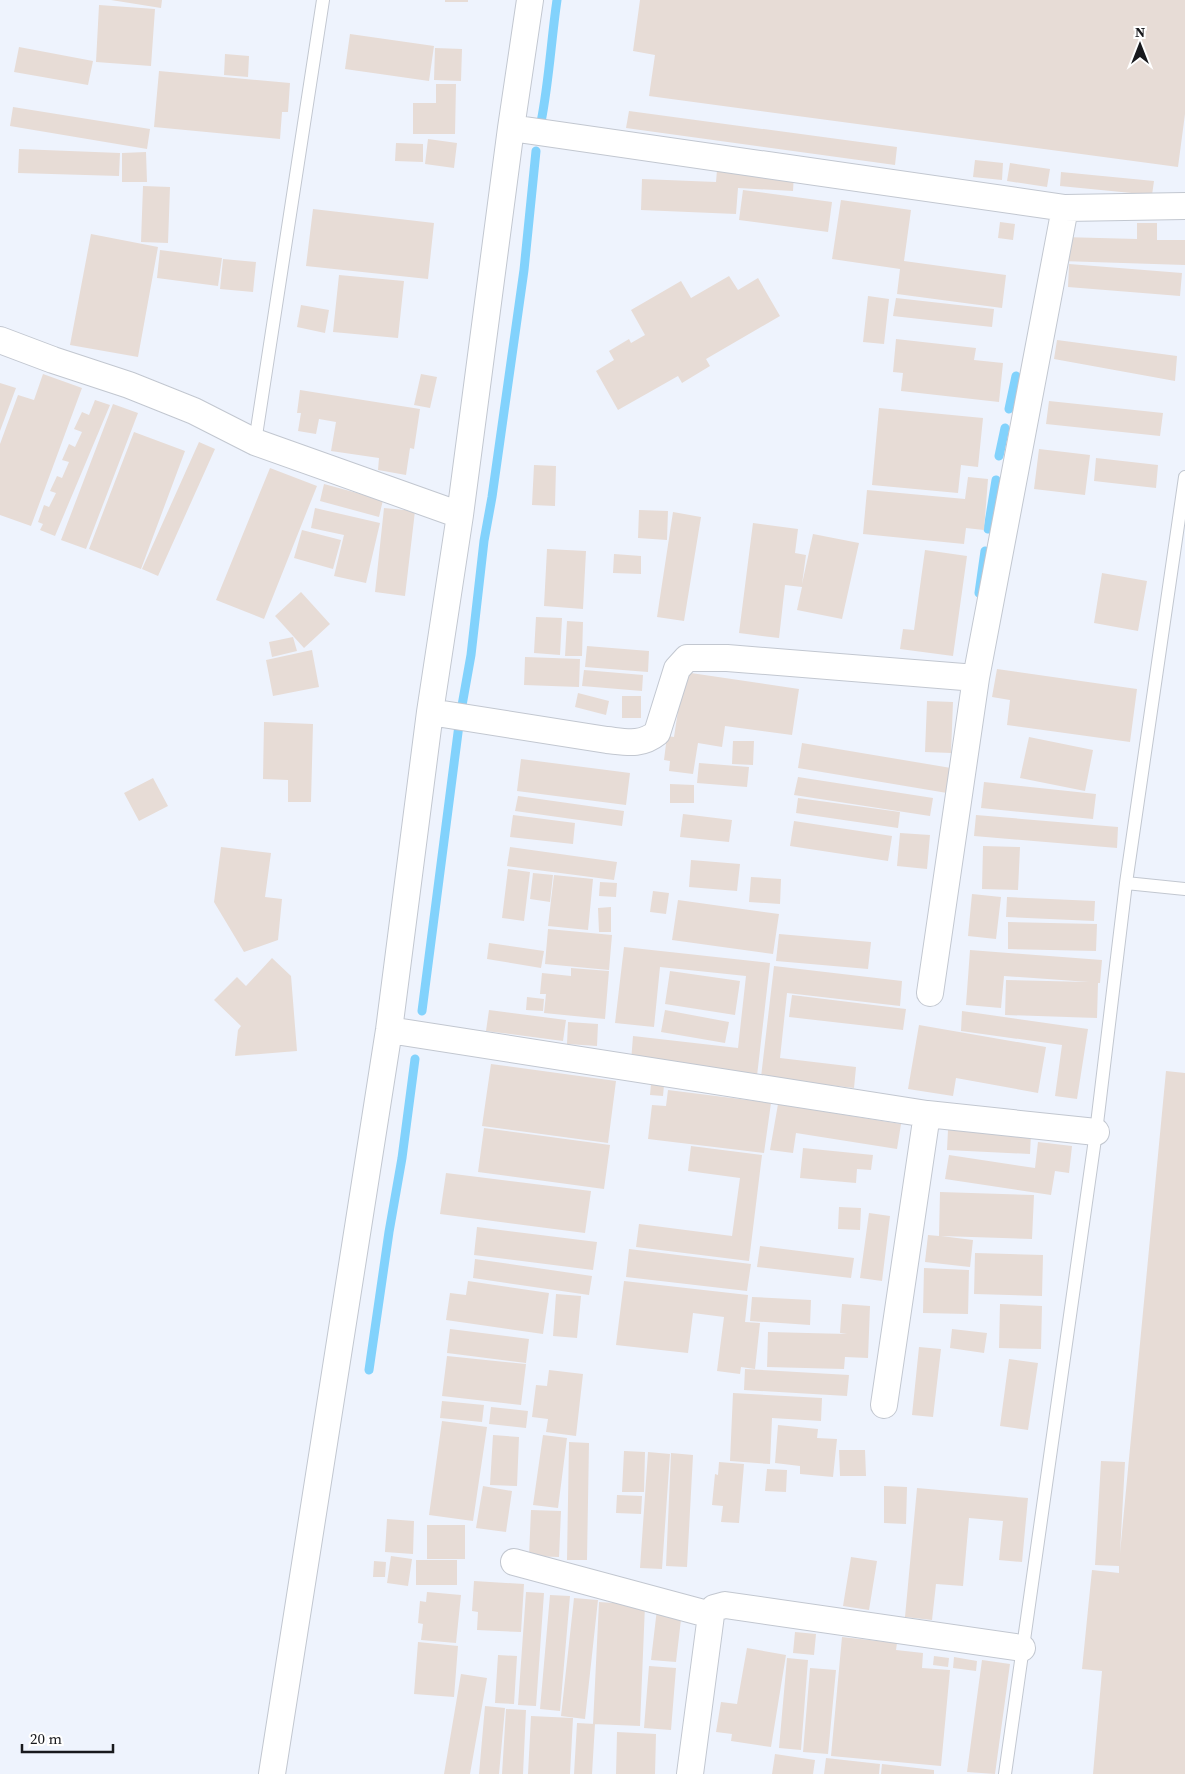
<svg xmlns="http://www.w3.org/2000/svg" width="1185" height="1774" font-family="'Source Serif 4',serif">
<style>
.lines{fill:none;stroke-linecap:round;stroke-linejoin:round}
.stream{stroke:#82d2fc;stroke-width:9}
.building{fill:#e7dcd6}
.service-casing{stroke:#c2c7d0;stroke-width:14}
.minor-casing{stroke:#c2c7d0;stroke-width:28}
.service{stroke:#fff;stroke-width:12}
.minor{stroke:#fff;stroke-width:26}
</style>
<rect width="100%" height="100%" fill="#eef3fd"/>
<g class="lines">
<path class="stream" d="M541,122C549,82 551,41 557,0
M1009,409L1016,376
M999,456L1005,428
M988,529L996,480
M979,593L985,551
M461,711L471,655L484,541L492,497L524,270L536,151
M422,1011L459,725
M369,1370L389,1232L402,1158L415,1059"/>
</g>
<path class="building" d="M111,0H162L161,8Z
M445,0H468V2H445Z
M640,0H1185V114L1178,167L649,96L655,55L633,51Z
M99,5L155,9L151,66L96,62Z
M350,34L434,46L429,81L345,69Z
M19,47L93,61L88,85L14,72Z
M435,48L462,49L461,81L434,80Z
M225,54L249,56L248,77L224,75Z
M159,71L290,83L288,112H282L280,139L154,127Z
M436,84H456L455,134H413V103H436Z
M13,107L150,129L147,149L10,126Z
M629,111L897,147L895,165L626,128Z
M428,139L457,143L454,168L425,164Z
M396,143L423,144V162L395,161Z
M19,149L120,153L119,176L18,173Z
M146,152L147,182H122V153Z
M975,160L1003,163L1002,180L973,177Z
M1010,163L1050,169L1047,187L1007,181Z
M717,170L794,173L793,191L738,188L736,214L641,210L642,179L716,182Z
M1061,172L1154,181L1152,195L1060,186Z
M143,186L170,187L168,243L141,242Z
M743,190L832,202L828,232L739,220Z
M841,200L911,210L904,261L1006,275L1002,308L897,294L900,269L832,259Z
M313,209L434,223L428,279L306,266Z
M1000,222L1015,224L1013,240L998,238Z
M1137,223H1157V240H1185V265L1061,261L1062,237L1137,239Z
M91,234L158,247L138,357L70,345Z
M160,250L222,258L218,286L157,278Z
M223,259L256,262L253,292L220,289Z
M1069,264L1182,273L1180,296L1068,287Z
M339,275L404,281L398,338L333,332Z
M729,276L738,290L758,278L780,316L706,359L710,366L682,383L678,376L618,410L596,371L614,360L609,351L629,339L631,343L645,335L631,310L681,281L691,298Z
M868,296L889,299L884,344L863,342Z
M896,298L994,309L992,327L893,316Z
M301,305L329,310L325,333L297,327Z
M896,339L976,348L974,360L1003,363L999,402L901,391L903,373L893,372Z
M1057,340L1177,356L1175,381L1054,359Z
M43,374L82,388L31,526L0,515V444L18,395L34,400Z
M421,374L437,377L430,408L414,405Z
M0,383L16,388L0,431Z
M300,390L420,409L414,449L410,448L406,475L378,470L379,458L331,451L336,422L319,419L316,434L298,431L301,413H297Z
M95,400L110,405L55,536L40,530L43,524L38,522L44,505L49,507L56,493L50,491L57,476L62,478L69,462L62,460L69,444L75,447L82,432L74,429L82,412L89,415Z
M1049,401L1163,413L1160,436L1046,424Z
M113,404L138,413L86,549L61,540Z
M879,408L983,418L978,467L961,465L958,493L872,485Z
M134,432L185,451L141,569L89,549Z
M199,442L215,449L158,576L142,569Z
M1039,449L1090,455L1085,495L1034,489Z
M1096,458L1158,465L1156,488L1094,481Z
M534,465L556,466L555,506L532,505Z
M270,468L317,486L264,619L216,600Z
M968,477L988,479L984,530L966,528L964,544L863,534L867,490L965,499Z
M324,484L383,500L379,517L320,501Z
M315,508L380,523L366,583L334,576L344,535L311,528Z
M384,508L415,511L405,596L375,592Z
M639,510L668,511L667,540L638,538Z
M673,512L701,517L684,621L657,617Z
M753,523L798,529L795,553L806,555L802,584L813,534L859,543L842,619L797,610L802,587L785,585L779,638L739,633Z
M302,530L341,540L333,569L294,558Z
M547,549L586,551L583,609L544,606Z
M925,550L967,556L953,656L900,649L903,629L914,630Z
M614,554L641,556V574L613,573Z
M1102,573L1147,581L1138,631L1094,623Z
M301,592L330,624L304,648L275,616Z
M536,617L562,618L560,655L534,653Z
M567,621L583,622L582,656H565Z
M293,637L297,651L272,657L269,642Z
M587,646L649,651L648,672L585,667Z
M312,650L319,687L273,696L266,660Z
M525,657L580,659L579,687L524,685Z
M997,669L1137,689L1130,742L1007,725L1010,700L992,697Z
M584,670L643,675L642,691L582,686Z
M684,672L799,689L792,735L725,726L722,747L698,743L693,774L669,771L670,761L664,760L667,736L674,737Z
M578,693L609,701L606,715L575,707Z
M622,696H641V718H622Z
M927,701L953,702L951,753L925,752Z
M264,722L313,724L311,802H288V780L263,779Z
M1029,737L1093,750L1085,791L1020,778Z
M733,741H754L753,765L732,764Z
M802,743L957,769L953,794L798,768Z
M521,759L630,773L626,805L517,791Z
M699,763L749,767L747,787L697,783Z
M798,777L933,798L930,816L794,795Z
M153,778L168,806L139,821L124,793Z
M984,782L1096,794L1093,819L981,808Z
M670,784L694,785V803H670Z
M518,796L624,811L622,826L515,811Z
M798,798L900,812L898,828L796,813Z
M683,814L732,820L729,842L680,837Z
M513,815L575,823L573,844L510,837Z
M976,815L1118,827L1117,848L974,836Z
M794,821L892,836L888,861L790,846Z
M900,833L930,835L927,869L897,866Z
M983,846L1020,847L1018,890L982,889Z
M221,847L271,853L265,897L282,899L278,940L244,952L214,902Z
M510,847L617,862L614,880L507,866Z
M691,860L740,864L737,891L689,887Z
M508,869L530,872L524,921L502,918Z
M533,873L553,875L550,902L530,899Z
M554,875L593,879L588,930L548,926Z
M751,877L781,879L780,904L749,902Z
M600,882L617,883L616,897L599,896Z
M653,891L669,893L666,914L650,912Z
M972,894L1001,897L996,939L968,936Z
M1007,897L1095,901L1094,921L1006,917Z
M678,900L779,914L773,954L672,940Z
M611,907V932H599L598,908Z
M1008,922L1097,924L1096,951L1008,949Z
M548,929L612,935L609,970L545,964Z
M779,934L871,942L868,969L776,961Z
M489,943L544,951L541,968L487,959Z
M624,947L770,963L757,1076L631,1062L633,1036L738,1048L746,976L660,967L654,1027L615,1023Z
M970,950L1102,960L1100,983H1098L1097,1018L1005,1015L1006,980L1089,982L1004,976L1001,1008L966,1005Z
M272,958L291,976L297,1051L235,1056L238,1030L241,1026L214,1000L237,977L246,986Z
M774,966L902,981L900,1006L787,993L780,1058L856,1067L854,1088L761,1077Z
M571,968L609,971L605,1019L544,1013L546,994H540L542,973L571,976Z
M670,971L740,981L735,1015L665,1004Z
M792,995L906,1009L903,1030L789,1017Z
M527,997L544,999L543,1011L526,1010Z
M489,1010L566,1020L563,1041L486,1031Z
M665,1010L729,1022L725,1043L661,1032Z
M962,1011L1088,1029L1077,1099L1055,1096L1062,1045L961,1031Z
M568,1022L598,1024L597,1046L567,1044Z
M919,1025L1046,1047L1038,1093L956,1078L953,1096L908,1089Z
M491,1064L616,1081L608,1143L482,1126Z
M1166,1071L1185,1073V1774H1093L1102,1671L1082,1669L1092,1570L1119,1573V1566L1095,1565L1101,1461L1125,1462L1120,1553Z
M651,1084L664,1085L663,1096L650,1095Z
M668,1090L771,1103L764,1153L648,1139L652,1105L666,1106Z
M778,1104L901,1124L897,1149L796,1133L793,1153L770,1150Z
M484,1128L610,1145L604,1189L478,1172Z
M948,1130L1031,1133L1030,1154L947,1150Z
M1038,1142L1072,1146L1069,1173L1055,1171L1051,1195L945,1179L949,1155L1035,1168Z
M691,1146L762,1155L749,1261L636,1247L639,1224L732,1236L740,1178L688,1171Z
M803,1148L873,1155L871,1170L857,1169L856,1183L800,1178Z
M446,1173L591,1191L585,1233L440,1214Z
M940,1192L1034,1195L1032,1239L941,1236L973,1240L970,1267L925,1262L928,1235L939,1236Z
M839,1207L861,1208L860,1230L838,1229Z
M869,1213L890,1216L882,1281L860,1278Z
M477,1227L597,1242L593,1270L474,1255Z
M760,1246L854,1258L851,1278L757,1267Z
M629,1249L751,1264L747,1291L626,1277Z
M975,1253L1043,1255L1042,1296L974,1294Z
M475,1259L592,1276L589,1295L473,1278Z
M924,1268L969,1270L968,1314L923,1313Z
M468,1281L549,1293L543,1334L446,1320L450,1293L466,1295Z
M624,1281L748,1295L745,1322L760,1323L755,1369L741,1367L740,1374L717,1371L724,1317L693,1313L688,1353L616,1345Z
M556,1294L581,1296L577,1338L553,1336Z
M752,1297L811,1300L810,1325L750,1321Z
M842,1304L870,1306L868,1358L845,1357L844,1369L767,1367L768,1332L847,1334L840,1333Z
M1000,1304L1042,1306L1041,1349L999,1348Z
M450,1329L529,1339L526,1363L447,1353Z
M952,1329L987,1333L984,1353L950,1348Z
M919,1347L941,1349L933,1417L912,1415Z
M447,1356L526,1364L521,1405L442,1396Z
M1009,1359L1038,1363L1028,1430L1000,1426Z
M745,1369L849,1375L847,1396L744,1390Z
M549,1370L583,1374L576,1436L546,1432L548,1419L532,1417L536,1385L547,1386Z
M733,1393L822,1398L821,1421L772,1418L770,1464L730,1461Z
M442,1401L484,1405L482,1422L440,1418Z
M491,1407L528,1411L526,1428L489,1424Z
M442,1421L487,1427L473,1521L429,1515Z
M778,1425L818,1429L817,1438L837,1439L833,1477L800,1474V1466L775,1463Z
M493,1435L519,1437L517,1486L490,1485Z
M543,1435L567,1438L558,1508L533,1505Z
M569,1442L589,1443L587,1560H567Z
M839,1450H865L866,1476H840Z
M624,1451L645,1452L644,1492H622Z
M648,1452L670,1454L662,1569L640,1568Z
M671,1453L693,1455L687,1567L666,1566Z
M719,1462L744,1464L739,1523L721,1522L723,1506L712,1505L715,1474L718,1475Z
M767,1469L787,1470L786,1492L765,1491Z
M483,1486L512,1491L506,1532L476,1528Z
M884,1486L907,1487L906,1524L884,1523Z
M917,1488L1028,1498L1022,1562L999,1560L1003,1521L969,1518L963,1586L936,1584L932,1620L905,1617Z
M617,1495L642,1496L641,1514L616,1513Z
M531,1510L561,1511L559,1557L529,1556Z
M387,1519L414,1521L413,1554L385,1552Z
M427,1525H465V1559H427Z
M391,1556L412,1559L408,1586L387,1583Z
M851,1557L877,1561L869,1610L843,1606Z
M416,1560H457V1585H416Z
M374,1561L386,1562L385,1577H373Z
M474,1581L524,1584L521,1632L477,1630L478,1612L472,1611Z
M427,1592L461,1595L456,1643L421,1640L423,1624L418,1623L420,1601L426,1602Z
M526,1592L544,1593L536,1706L518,1705Z
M550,1595L570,1596L560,1711L540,1709Z
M574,1598L598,1600L585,1719L561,1716Z
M599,1602L645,1605L640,1726L593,1724Z
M657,1609L682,1611L676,1662L651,1660Z
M795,1632L816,1634L814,1655L793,1653Z
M842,1637L897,1643L896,1650L923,1653L922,1668L950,1670L941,1766L831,1756Z
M418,1642L458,1646L454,1697L414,1694Z
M747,1648L786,1655L771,1747L731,1741L732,1734L716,1732L721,1702L737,1704Z
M498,1655L517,1656L514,1704L495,1703Z
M934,1656L949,1658L948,1667L933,1665Z
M954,1657L977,1661L976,1671L953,1668Z
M787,1658L808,1660L801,1750L779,1748Z
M982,1660L1010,1664L995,1774L967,1772Z
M649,1666L676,1668L671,1730L644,1728Z
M810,1668L836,1670L828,1754L803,1752Z
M461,1674L487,1678L470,1774H444Z
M485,1706L505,1708L499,1774H479Z
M506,1709L526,1710L523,1774H502Z
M531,1716L573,1718L570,1774H528Z
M577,1723L595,1724L592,1774H574Z
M617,1732L656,1734L655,1774H616Z
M775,1754L815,1760L813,1774H772Z
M826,1758L880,1764L879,1774H824Z
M882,1764L934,1770V1774H881Z"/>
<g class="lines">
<g class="service-casing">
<path id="service" d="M255,442L323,0
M1126,883L1185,889
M1005,1774L1096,1132L1126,883L1185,477"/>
</g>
<g class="minor-casing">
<path id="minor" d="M511,128L1065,208L1185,206
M0,340L53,360L129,385L194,411L255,442L460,515
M430,712L607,740C626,742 641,746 657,733L677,669L687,658H727L976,678
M930,993L976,678L1065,208
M389,1030L927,1114L1096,1132
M884,1405L927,1114
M514,1562L711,1615
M272,1774L389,1030L430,712L460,515L511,128L530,0
M690,1774L711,1615L714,1608L725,1605L1022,1648"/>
</g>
<use href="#service" class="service"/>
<use href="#minor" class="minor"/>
</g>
<g transform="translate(1140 45)" stroke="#ffffff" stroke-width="4" paint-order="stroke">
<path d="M0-4L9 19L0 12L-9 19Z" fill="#18191d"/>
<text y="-8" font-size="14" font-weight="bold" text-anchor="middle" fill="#18191d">N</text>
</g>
<path d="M22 1744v8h91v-8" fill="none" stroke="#18191d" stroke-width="2.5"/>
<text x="30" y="1744" font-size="15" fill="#18191d" stroke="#ffffff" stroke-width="4" paint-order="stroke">20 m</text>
</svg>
